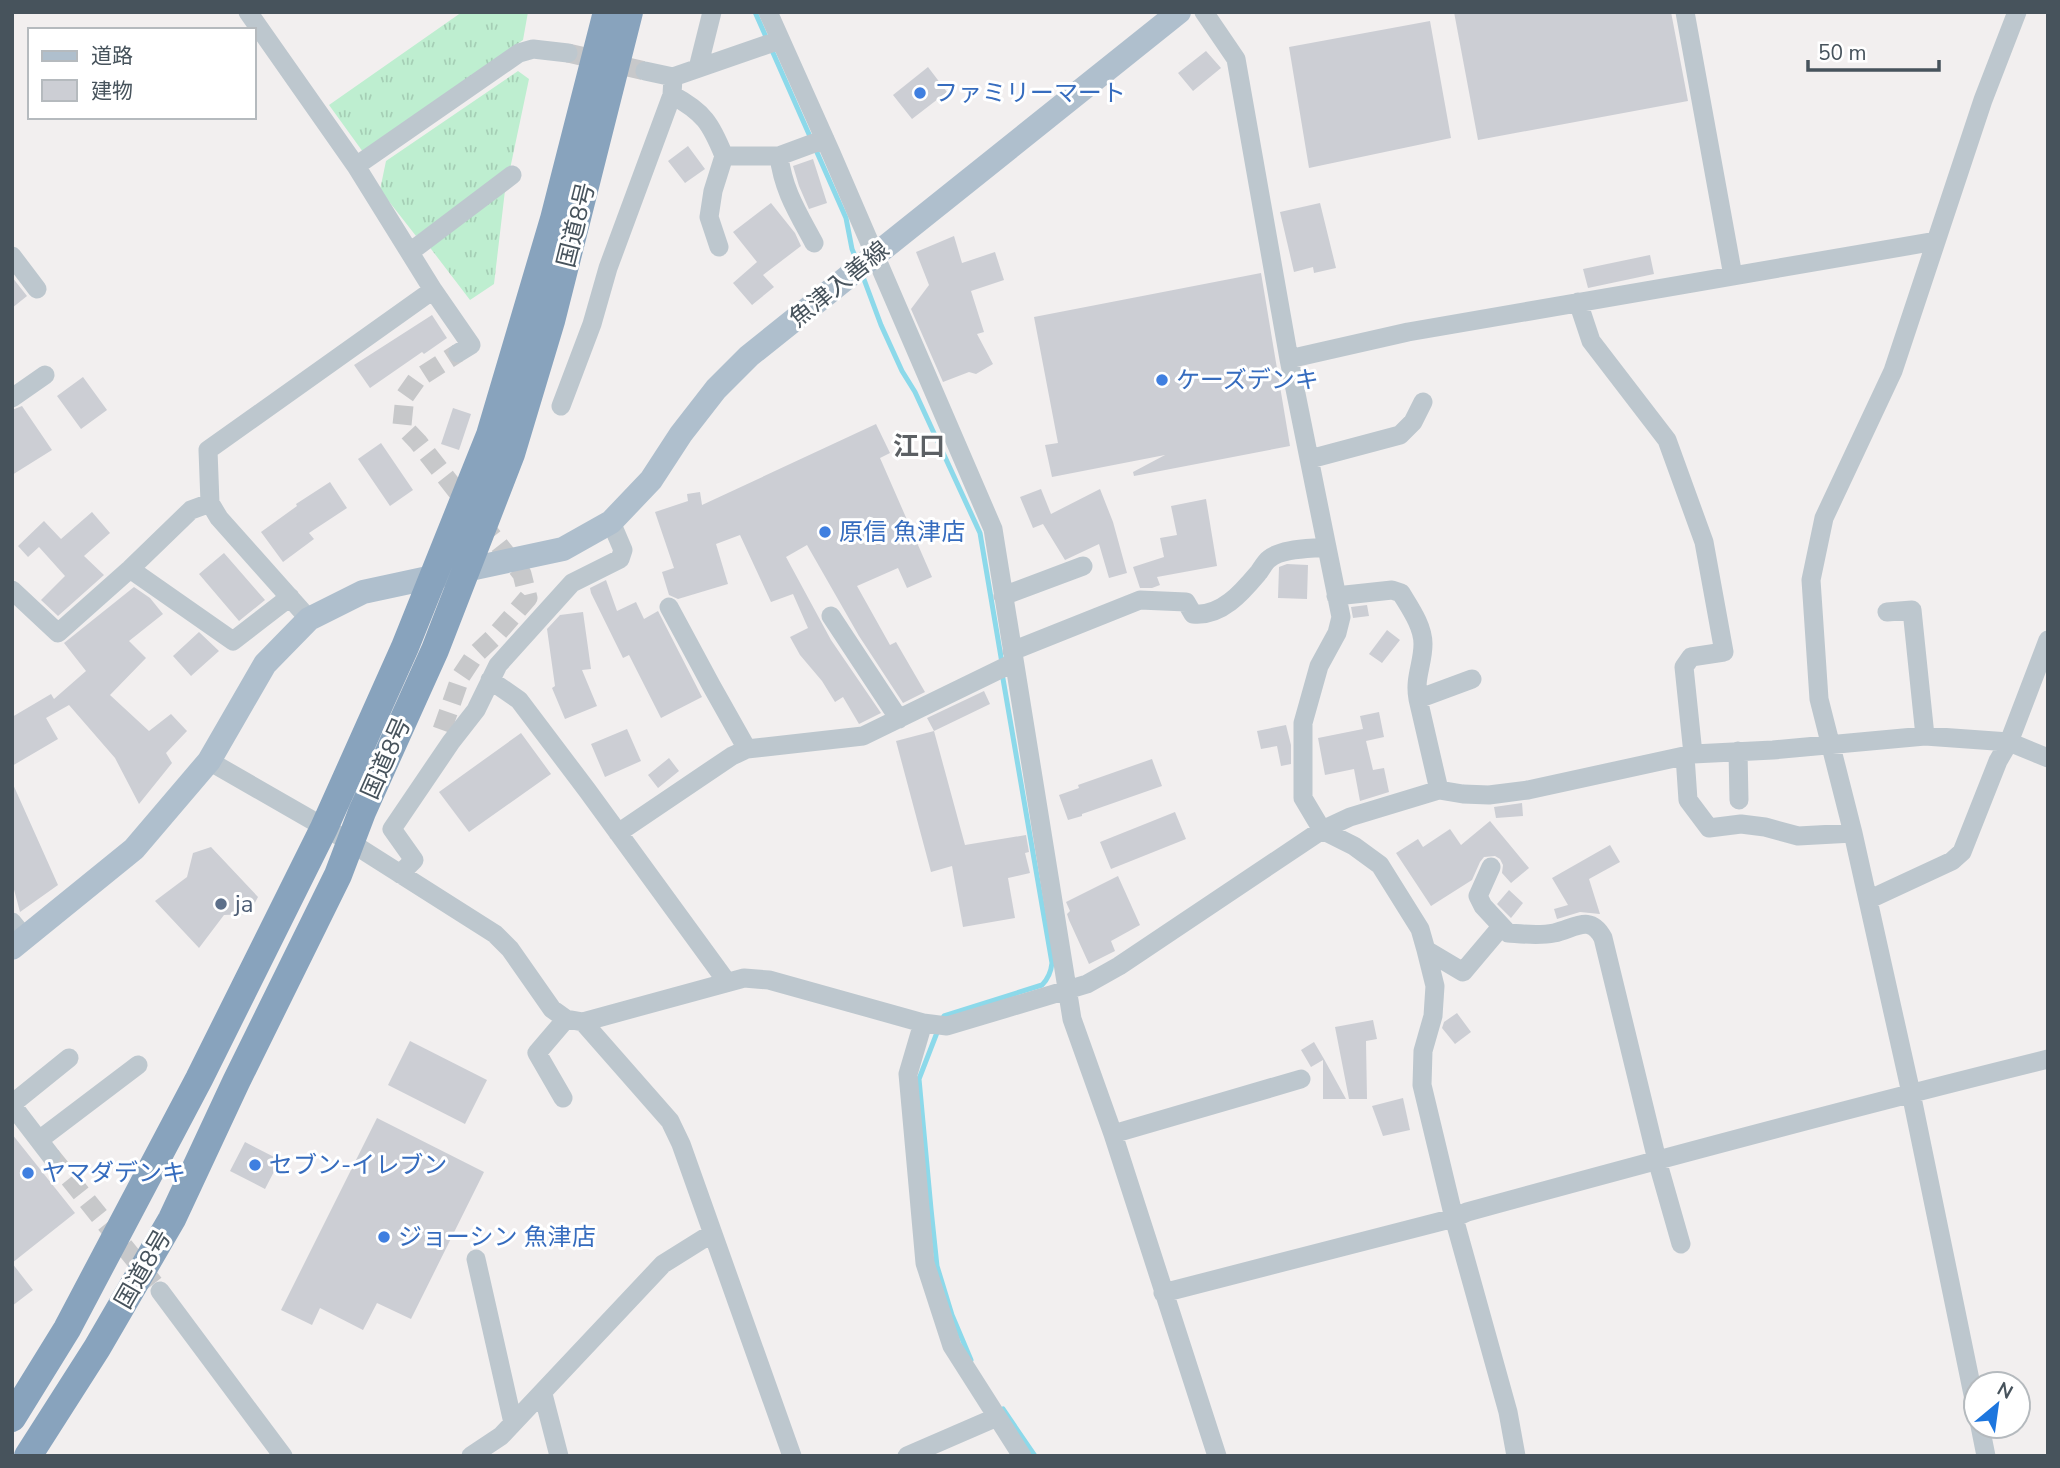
<svg xmlns="http://www.w3.org/2000/svg" width="2060" height="1468" font-family="'Nunito Sans','Noto Sans JP',sans-serif">
<style>
.grass{fill:url(#grass-tufts)}
.lines{fill:none;stroke-linecap:round;stroke-linejoin:round}
.stream{stroke:#8cd9ea;stroke-width:5}
.building{fill:#ccced4}
.minor-tunnel{stroke:#c7c8ca;stroke-width:19;stroke-dasharray:19 10;stroke-linecap:butt}
.minor{stroke:#bdc7ce;stroke-width:19}
.major{stroke:#afbfcd;stroke-width:24}
.highway{stroke:#88a3bd;stroke-width:28}
.shop-dot{fill:#3f7fe0;stroke:#fff;stroke-width:2.5}
.service-dot{fill:#5c6f8a;stroke:#fff;stroke-width:2.5}
.labels{text-anchor:middle;stroke-width:6;stroke-linejoin:round;paint-order:stroke}
.shop-label{font-size:24px;fill:#366cbe;stroke:#fff;text-anchor:start}
.street-label{font-size:24px;fill:#47535c;stroke:#fff}
.service-label{font-size:24px;fill:#4e5e75;stroke:#fff;text-anchor:start}
.neighbourhood-label{font-size:26px;font-weight:bold;fill:#5c6064;stroke:#fff}
</style>
<defs>
<pattern id="grass-tufts" width="24" height="20" patternUnits="userSpaceOnUse" patternTransform="scale(1.75)"><rect width="24" height="20" fill="#beeed0"/><path d="M3 7l-1-3M5 7V3M7 7l1-3M15 17l-1-3M17 17v-4M19 17l1-3" fill="none" stroke="#a5ceb5"/></pattern>
</defs>
<rect width="100%" height="100%" fill="#f2efef"/>
<path class="grass" d="M462,12H528L523,40L363,152L329,105Z
M518,71L529,79L510,169L416,236L380,190L386,161Z
M506,182L494,284L470,300L428,245Z"/>
<g class="lines">
<path class="stream" d="M755,12L846,218L852,249L857,261
M862,274L881,325L902,371L915,392L980,533L1002,663
M941,1021L944,1016L1042,985C1048,979 1051,972 1052,963L1002,673
M938,1030L919,1079L931,1209L937,1266L952,1315L971,1360
M1003,1409L1035,1456"/>
</g>
<path class="building" d="M1454,12H1671L1688,101L1478,140Z
M1430,21L1451,138L1309,168L1289,47Z
M1206,51L1221,68L1193,91L1178,73Z
M928,67L947,92L912,119L893,95Z
M688,146L705,169L685,183L668,161Z
M813,159L827,203L809,209L799,186L793,166Z
M771,203L795,233L801,246L763,275L774,287L752,305L733,283L757,262L733,232Z
M1320,203L1336,268L1314,273L1313,267L1294,272L1280,212Z
M954,236L962,263L995,252L1004,280L971,291L984,332L977,334L993,364L976,374L969,372L943,382L911,309L929,285L916,252Z
M1650,255L1654,274L1588,288L1583,269Z
M1261,273L1290,446L1134,476L1133,472L1165,455L1052,477L1045,445L1058,443L1034,317Z
M12,277L27,296L12,308Z
M432,315L447,338L424,354L422,352L370,388L354,365Z
M83,377L107,410L81,429L57,396Z
M22,406L52,450L12,475V410Z
M453,408L471,414L459,450L441,444Z
M876,424L890,453L880,458L932,577L907,588L898,568L857,586L890,645L896,642L925,692L903,703L859,636L807,545L786,557L831,640L881,713L859,724L843,697L835,702L822,681L800,655L790,637L808,628L793,594L771,602L740,535L716,544L728,584L678,599L669,595L662,572L674,568L655,512L688,501L687,494L700,492L702,505Z
M381,443L413,490L390,506L358,459Z
M330,482L347,508L309,533L314,539L283,562L261,532L297,506L296,504Z
M1041,489L1051,514L1100,489L1113,522L1127,573L1109,578L1099,544L1065,560L1043,524L1033,528L1020,497Z
M1206,499L1217,566L1157,577L1160,585L1152,588H1140L1133,567L1164,557L1160,538L1177,535L1171,506Z
M92,512L110,533L84,556L104,575L58,616L41,600L65,576L39,547L28,557L18,546L44,521L61,539Z
M224,553L265,600L239,621L199,574Z
M1287,564L1308,565L1307,599L1278,598L1279,567Z
M606,580L617,611L636,602L644,619L658,611L702,697L661,718L629,655L623,658L591,593L590,588Z
M134,587L150,598L163,614L129,641L146,658L110,695L149,731L171,714L187,731L166,753L172,763L139,804L115,758L69,705L46,718L58,739L12,766V717L51,694L54,699L86,671L64,643Z
M1367,605L1369,616L1353,618L1351,607Z
M583,612L591,669L582,670L597,706L565,719L552,688L555,686L547,629L560,615Z
M1387,630L1400,640L1382,663L1369,654Z
M199,632L219,651L191,676L173,656Z
M984,691L990,704L934,731L927,718Z
M1379,712L1384,737L1366,741L1373,770L1384,768L1389,792L1360,801L1354,769L1325,775L1318,738L1363,729L1360,716Z
M1286,725L1291,745V764L1281,766L1277,746L1261,749L1257,731Z
M627,729L641,761L605,777L591,744Z
M934,731L965,845L1026,835L1029,852L1025,853L1030,873L1008,878L1015,918L963,927L952,866L931,872L896,741Z
M521,733L551,774L469,832L439,792Z
M669,758L679,771L658,788L648,775Z
M1152,759L1162,786L1082,814V816L1068,820L1059,795L1079,788L1078,785Z
M12,782L58,885L20,912L12,882Z
M1522,803L1523,816L1496,818L1494,807Z
M1175,812L1186,839L1111,869L1100,842Z
M1490,821L1529,868L1511,883L1502,873L1503,865L1500,859L1495,856L1484,857L1480,862L1472,880L1431,906L1396,853L1418,839L1423,847L1450,829L1461,845Z
M1610,845L1620,862L1589,879L1600,914L1580,912L1557,919L1554,909L1568,905L1552,878Z
M211,847L258,897L249,914L224,915L199,948L155,901L187,877L193,853Z
M1118,876L1140,925L1111,941L1115,951L1089,964L1069,920L1067,914L1070,911L1066,902Z
M1509,890L1523,903L1511,918L1497,904Z
M1457,1013L1471,1032L1455,1044L1442,1028L1444,1022Z
M1373,1020L1377,1039L1366,1041L1367,1099H1349L1335,1027Z
M410,1041L487,1080L465,1124L388,1085Z
M1314,1042L1324,1059L1346,1099H1323V1060L1311,1067L1301,1050Z
M1403,1098L1410,1130L1383,1136L1372,1106Z
M377,1118L484,1172L411,1319L377,1303L363,1330L320,1308L312,1325L281,1310Z
M12,1134L75,1213L12,1263Z
M245,1142L280,1160L265,1189L230,1171Z
M12,1263L33,1290L12,1306Z"/>
<g class="lines">
<path class="minor-tunnel" d="M568,53L645,71
M442,730L461,676L475,655L496,635L528,598L522,574L418,442L402,425L405,396L417,379L458,353
M51,1156L160,1291"/>
<path class="minor" d="M768,12L831,153L993,529L1072,1019L1113,1134L1217,1456
M1204,12L1236,59L1289,359L1341,617L1337,633L1319,666L1303,723V798L1322,830L1354,846L1380,865L1420,929L1426,950L1435,986L1433,1016L1423,1051L1422,1085L1454,1218L1508,1412L1516,1456
M1685,12L1733,276
M698,68L712,12
M645,71L673,77L780,40
M672,95C704,112 711,124 724,156H779C783,190 798,213 814,243
M779,156L825,139
M356,166L519,53L533,49L568,53
M719,247L709,217L713,191L724,156
M410,252L512,175
M12,256L37,289
M433,290L471,345L458,353
M1578,302L1591,341L1667,440L1704,542L1724,652L1691,657L1684,667L1693,754
M1289,359L1408,332L1936,241
M12,398L45,375
M561,406L592,324L608,268L672,95L673,77
M1310,459L1400,435L1413,422L1423,402
M210,503L208,450L433,290L356,166L248,12
M130,569L233,641L290,597
M12,590L58,633L130,569L191,510L210,503L219,518L309,619
M1003,596L1083,566
M1336,596L1392,590L1401,593C1410,608 1423,626 1423,644C1423,664 1414,678 1418,699L1472,679
M669,607L711,685L747,749
M1887,612L1912,610L1925,736
M831,616L899,719
M1012,651L1140,600L1186,602L1193,614C1222,617 1243,591 1259,572C1262,568 1265,562 1269,559C1282,548 1311,549 1327,547
M490,680L519,700L587,790L727,982
M1418,699L1439,790
M1738,751L1739,800
M1685,756L1688,800L1709,828L1741,824L1765,827L1798,836L1853,833
M209,761L350,842L495,934L510,949L552,1009L566,1019L583,1022L744,978L769,980L923,1023L947,1026L1087,984L1119,966L1322,830L1350,817L1439,790L1463,794L1489,795L1528,790L1693,754L1773,750L1925,736L2009,742L2048,758
M618,833L732,756L747,749L863,736L1013,663
M1491,867L1478,896L1483,906L1508,933C1523,934 1539,936 1554,933C1574,929 1590,913 1603,938L1657,1160L1681,1244
M400,874L414,860L392,829L451,742L476,710L498,665L572,583L620,559L623,550L611,522
M1868,900L1952,861L1962,852L1998,761L2009,742L2048,640
M12,922L25,938
M1426,950L1463,972L1501,927
M583,1022L670,1121L681,1144L792,1456
M923,1023L908,1074L925,1263L952,1346L1022,1456
M563,1098L537,1053L566,1019
M12,1104L69,1058
M12,1105L51,1156
M1113,1134L1301,1079
M39,1140L138,1065
M476,1259L513,1423
M160,1291L283,1456
M1163,1293L1454,1218L1467,1212C1660,1159 1853,1107 2048,1059
M543,1394L559,1456
M1976,1409L1911,1093L1853,833L1819,699L1811,580L1824,518L1893,371L1983,100L2017,12
M1980,1426L1986,1456
M471,1456L501,1436L663,1264L711,1234
M907,1456L997,1417"/>
<path class="major" d="M12,948L134,849L209,761L265,664L309,619L363,592L563,549L611,522L651,480L681,434L716,389L749,356L1179,12"/>
<path class="highway" d="M12,1418L67,1329L199,1079L324,828L405,647L490,435L554,219L607,12
M28,1456L97,1348L172,1219L236,1082L338,875L362,812L435,650L511,454L551,321L629,12"/>
</g>
<g class="shop-dot">
<circle cx="920" cy="93" r="7"/>
<circle cx="1162" cy="380" r="7"/>
<circle cx="825" cy="532" r="7"/>
<circle cx="255" cy="1165" r="7"/>
<circle cx="28" cy="1173" r="7"/>
<circle cx="384" cy="1237" r="7"/>
</g>
<circle class="service-dot" cx="221" cy="904" r="7"/>
<g class="labels">
<g class="shop-label">
<text x="934" y="101">ファミリーマート</text>
<text x="1176" y="388">ケーズデンキ</text>
<text x="839" y="540">原信 魚津店</text>
<text x="269" y="1173">セブン-イレブン</text>
<text x="42" y="1181">ヤマダデンキ</text>
<text x="398" y="1245">ジョーシン 魚津店</text>
</g>
<g class="street-label">
<text transform="translate(576 225) rotate(-76)" y="8">国道8号</text>
<text transform="translate(839 284) rotate(-39)" y="8">魚津入善線</text>
<text transform="translate(386 758) rotate(-66)" y="8">国道8号</text>
<text transform="translate(143 1269) rotate(-60)" y="8">国道8号</text>
</g>
<g class="service-label">
<text x="235" y="912">ja</text>
</g>
<g class="neighbourhood-label">
<text x="919" y="455">江口</text>
</g>
</g>
<rect width="2060" height="1468" fill="none" stroke="#47535c" stroke-width="28"/>
<rect x="28" y="28" width="228" height="91" fill="#ffffff" stroke="#b5babe" stroke-width="2"/>
<rect x="42" y="51" width="35" height="10" fill="#afbfcd" stroke="#b5babe" stroke-width="2"/>
<text x="91" y="63" font-size="21" fill="#47535c">道路</text>
<rect x="42" y="80" width="35" height="21" fill="#ccced4" stroke="#b5babe" stroke-width="2"/>
<text x="91" y="98" font-size="21" fill="#47535c">建物</text>
<g transform="translate(1997 1405) rotate(29)"><circle r="33" fill="#ffffff" stroke="#b5babe" stroke-width="2"/>
<path d="M0-5L12 26L0 18L-12 26Z" fill="#1d76de"/>
<text y="-10" font-size="19" font-weight="bold" text-anchor="middle" fill="#47535c">N</text>
</g>
<path d="M1808 60v10h131v-10" fill="none" stroke="#47535c" stroke-width="3.5"/>
<text x="1818" y="60" font-size="21" fill="#47535c" stroke="#ffffff" stroke-width="5" paint-order="stroke">50 m</text>
</svg>
